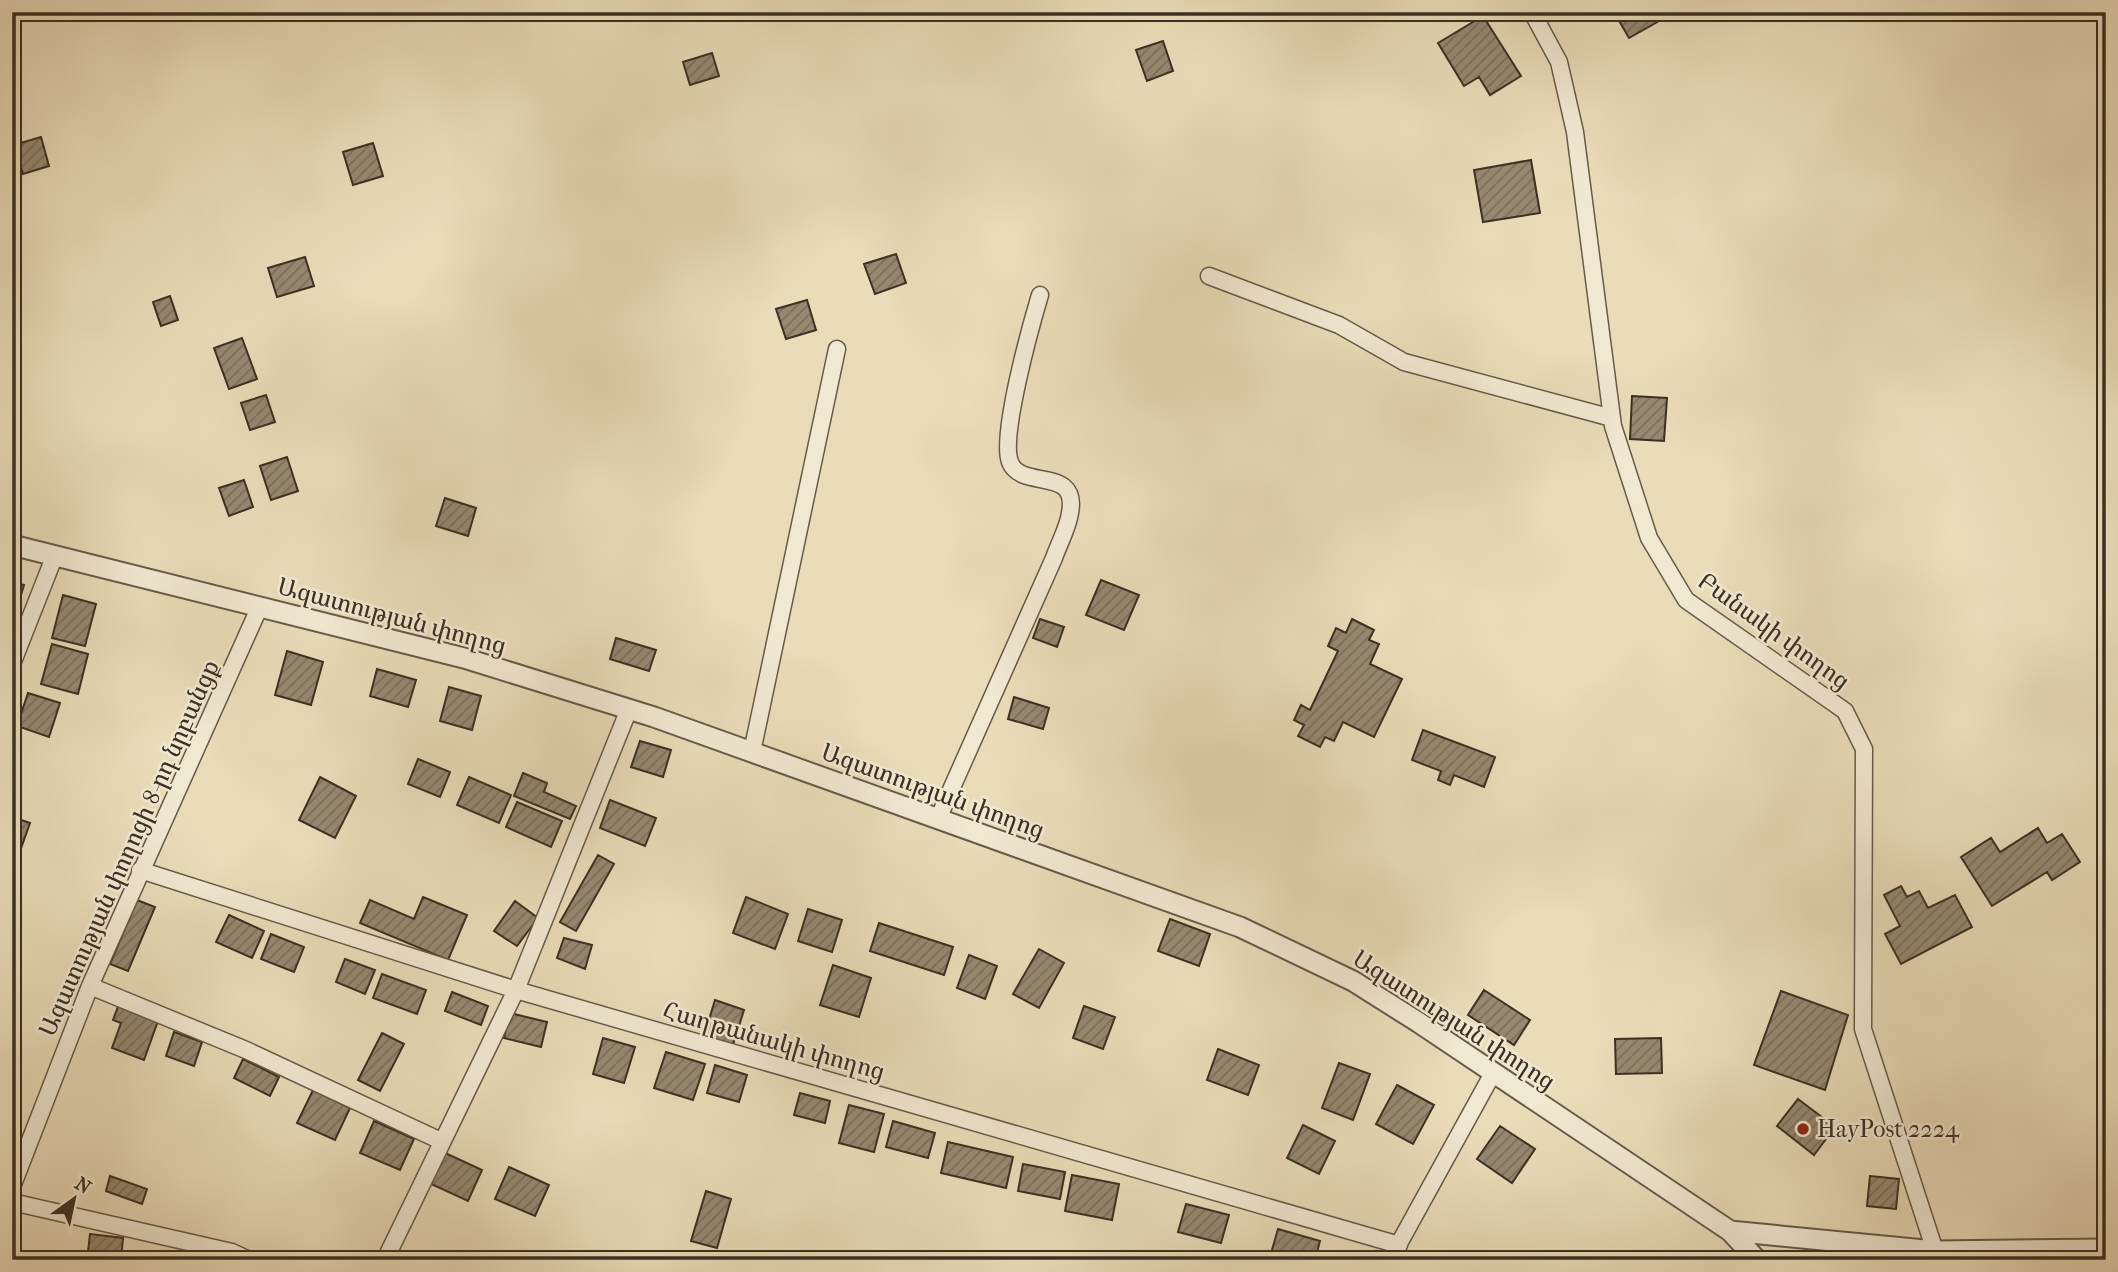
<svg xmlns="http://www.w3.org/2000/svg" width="2118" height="1272" font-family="'IM FELL French Canon','Noto Serif Armenian',serif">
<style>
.building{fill:url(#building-hatch);stroke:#3b3022;stroke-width:2}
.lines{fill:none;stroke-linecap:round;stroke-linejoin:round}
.minor-casing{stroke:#665b48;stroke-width:19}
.tertiary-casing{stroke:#665b48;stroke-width:23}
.minor{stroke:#f1e8d2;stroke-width:16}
.tertiary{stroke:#f1e8d2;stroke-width:19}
.poi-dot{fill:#8f2418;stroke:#f1e8d2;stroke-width:2.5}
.labels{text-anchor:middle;stroke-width:5;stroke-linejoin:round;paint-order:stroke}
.street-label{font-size:24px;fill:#3b3022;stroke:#f1e8d2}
.poi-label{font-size:24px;fill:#3b3022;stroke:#f1e8d2;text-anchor:start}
</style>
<defs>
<pattern id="building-hatch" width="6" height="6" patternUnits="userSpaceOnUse" patternTransform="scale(1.75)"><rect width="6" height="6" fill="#958971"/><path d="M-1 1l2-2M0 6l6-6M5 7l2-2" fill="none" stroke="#7b705c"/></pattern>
</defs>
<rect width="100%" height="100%" fill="#e9dcb9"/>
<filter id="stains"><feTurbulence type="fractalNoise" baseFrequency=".00286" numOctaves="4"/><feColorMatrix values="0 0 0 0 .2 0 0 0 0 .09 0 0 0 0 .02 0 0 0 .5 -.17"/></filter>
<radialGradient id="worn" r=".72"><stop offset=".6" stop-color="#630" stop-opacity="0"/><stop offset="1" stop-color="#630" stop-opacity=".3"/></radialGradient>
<path class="building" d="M1614,12H1675L1629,38Z
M1483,16L1521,76L1490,95L1479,77L1464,86L1438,43Z
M1163,41L1173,71L1147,81L1136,50Z
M712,53L719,76L690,85L683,62Z
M41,137L49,166L23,174L14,145Z
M373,143L383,176L353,185L343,152Z
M1531,160L1540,213L1483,222L1474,170Z
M896,254L906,283L875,294L864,264Z
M305,257L314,286L277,297L268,268Z
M170,296L178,320L161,326L153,302Z
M807,300L816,330L786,339L776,309Z
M242,338L257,379L229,389L214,348Z
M266,395L275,422L250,430L241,403Z
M1632,396L1667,398L1664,441L1630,439Z
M287,457L298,491L271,500L260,466Z
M244,480L253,507L229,516L219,488Z
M445,498L476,508L468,536L436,526Z
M1101,580L1139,595L1124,630L1086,615Z
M12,582L24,585L12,625Z
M63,595L96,604L85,646L52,638Z
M1040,619L1064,627L1057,647L1033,638Z
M1352,619L1374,630L1369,640L1379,644L1370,664L1402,679L1374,737L1343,722L1334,741L1325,737L1320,747L1298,736L1304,725L1294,720L1301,705L1310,710L1338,651L1328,646L1336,628L1346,633Z
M616,638L656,650L649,671L610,659Z
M52,644L88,654L78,694L41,684Z
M287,651L323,662L311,705L275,695Z
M377,669L416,680L408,707L370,696Z
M449,687L481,696L472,730L440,721Z
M28,693L60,703L49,737L17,726Z
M1014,697L1049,708L1043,729L1008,719Z
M1423,730L1495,757L1484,787L1454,775L1450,785L1438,780L1441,771L1412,760Z
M640,741L671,750L663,777L631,767Z
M418,759L450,772L440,797L408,784Z
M523,773L547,783L544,792L576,806L570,819L514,796Z
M320,777L356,796L335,838L299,820Z
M469,777L511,795L499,823L457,805Z
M610,800L656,818L645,846L600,828Z
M517,802L562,821L551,847L506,827Z
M12,817L30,823L18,857L12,855Z
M2038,828L2047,843L2062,834L2080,862L2052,880L2047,872L1992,906L1961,857L1991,838L2000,852Z
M598,855L614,864L576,931L560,922Z
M1901,886L1907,897L1919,891L1928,908L1955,895L1972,927L1901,964L1885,934L1900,926L1884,895Z
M423,897L467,915L448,960L360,923L370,900L414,919Z
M746,897L788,914L775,949L733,933Z
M137,900L155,907L128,971L110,964Z
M515,901L538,918L517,946L494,931Z
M808,909L842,920L832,952L798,941Z
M229,915L264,931L252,958L216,942Z
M1170,919L1210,934L1199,966L1158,951Z
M879,923L953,947L944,975L870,951Z
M271,934L304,947L294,972L261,959Z
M564,938L592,945L585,969L557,958Z
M1039,949L1064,963L1039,1008L1013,994Z
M969,955L997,966L985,999L957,988Z
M345,959L375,970L365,994L336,982Z
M833,965L871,978L859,1017L820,1005Z
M382,974L426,990L417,1014L373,998Z
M1484,990L1530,1020L1514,1045L1468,1015Z
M1781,991L1848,1015L1825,1090L1754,1065Z
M452,992L488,1006L481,1025L445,1011Z
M715,1000L744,1010L733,1045L704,1036Z
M119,1004L159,1018L144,1060L112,1048L121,1023L113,1020Z
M1084,1006L1115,1017L1103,1049L1073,1038Z
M510,1013L547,1022L541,1047L504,1038Z
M174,1032L202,1042L194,1066L166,1056Z
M382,1033L404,1044L380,1091L358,1080Z
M603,1038L635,1047L624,1083L593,1074Z
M1661,1038L1662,1073L1616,1074L1615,1039Z
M1218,1049L1259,1065L1248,1095L1207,1080Z
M666,1052L705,1064L693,1100L654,1088Z
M243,1059L279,1077L270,1096L234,1078Z
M1339,1063L1370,1074L1353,1120L1322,1108Z
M715,1065L747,1075L739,1102L707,1093Z
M1397,1085L1434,1105L1413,1144L1376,1124Z
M313,1090L350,1108L335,1140L297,1123Z
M800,1093L830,1101L825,1123L794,1115Z
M1798,1099L1835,1127L1814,1155L1777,1126Z
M849,1105L884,1114L874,1152L839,1143Z
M374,1121L414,1139L400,1170L360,1153Z
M893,1121L935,1133L928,1158L886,1147Z
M1303,1125L1335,1141L1319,1174L1287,1158Z
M1500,1126L1535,1149L1512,1183L1477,1159Z
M948,1142L1013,1157L1006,1188L941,1173Z
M443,1152L482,1170L468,1201L429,1183Z
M1023,1164L1065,1172L1060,1199L1018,1191Z
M509,1167L549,1185L535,1216L495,1199Z
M1072,1175L1119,1184L1112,1220L1065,1211Z
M110,1176L147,1189L142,1204L106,1191Z
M1870,1176L1899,1179L1896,1209L1867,1206Z
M706,1191L731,1199L717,1248L691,1241Z
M1186,1204L1229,1215L1221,1243L1178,1232Z
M1278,1229L1320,1241L1315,1260H1278L1270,1257Z
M90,1234L123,1238L121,1260H87Z
M159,1252L177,1260H156Z"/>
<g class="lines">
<g class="minor-casing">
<path id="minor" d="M1532,12L1559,62L1575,132L1613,426L1649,538L1686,600L1845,711L1864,749L1863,1029L1935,1251
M1209,276L1339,325L1404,362L1612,418
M12,664L55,555
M752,752L837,349
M938,819L1054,558C1059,543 1068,528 1070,513C1079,465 1021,491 1010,462C1000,436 1031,325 1040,295
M140,870L516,990L1399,1245
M90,986L246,1050L441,1141
M12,1187L90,986L260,606
M12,1202L232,1252L249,1260
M385,1260L516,990L629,709
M1390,1260L1493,1073"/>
</g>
<g class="tertiary-casing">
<path id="tertiary" d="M12,545L464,658L654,717L1240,927L1353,981L1418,1022L1730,1231L1757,1260
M1730,1231L1935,1251L2106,1249"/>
</g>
<use href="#minor" class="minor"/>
<use href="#tertiary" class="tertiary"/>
</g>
<circle class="poi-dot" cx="1803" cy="1129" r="7"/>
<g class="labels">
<g class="street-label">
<text transform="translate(392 616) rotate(15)" y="8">Ազատության փողոց</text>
<text transform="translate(1774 631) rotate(36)" y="8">Բանակի փողոց</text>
<text transform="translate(933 791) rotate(20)" y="8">Ազատության փողոց</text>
<text transform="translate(129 848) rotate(-66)" y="8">Ազատության փողոցի 8-րդ նրբանցք</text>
<text transform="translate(1454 1020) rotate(33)" y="8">Ազատության փողոց</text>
<text transform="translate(774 1041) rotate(16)" y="8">Հաղթանակի փողոց</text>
</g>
<g class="poi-label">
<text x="1817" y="1137">HayPost 2224</text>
</g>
</g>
<rect width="2118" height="1272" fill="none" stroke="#e9dcb9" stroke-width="42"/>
<rect x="14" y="14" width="2090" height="1244" fill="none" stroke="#3b3022" stroke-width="3.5"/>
<rect x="21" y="21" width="2076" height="1230" fill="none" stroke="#3b3022" stroke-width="2"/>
<g transform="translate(74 1199) rotate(33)" stroke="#f1e8d2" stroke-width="5" paint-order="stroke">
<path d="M0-5L12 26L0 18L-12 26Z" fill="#3b3022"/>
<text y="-10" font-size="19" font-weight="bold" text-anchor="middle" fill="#3b3022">N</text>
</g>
<rect width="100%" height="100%" filter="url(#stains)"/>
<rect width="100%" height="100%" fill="url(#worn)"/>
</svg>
